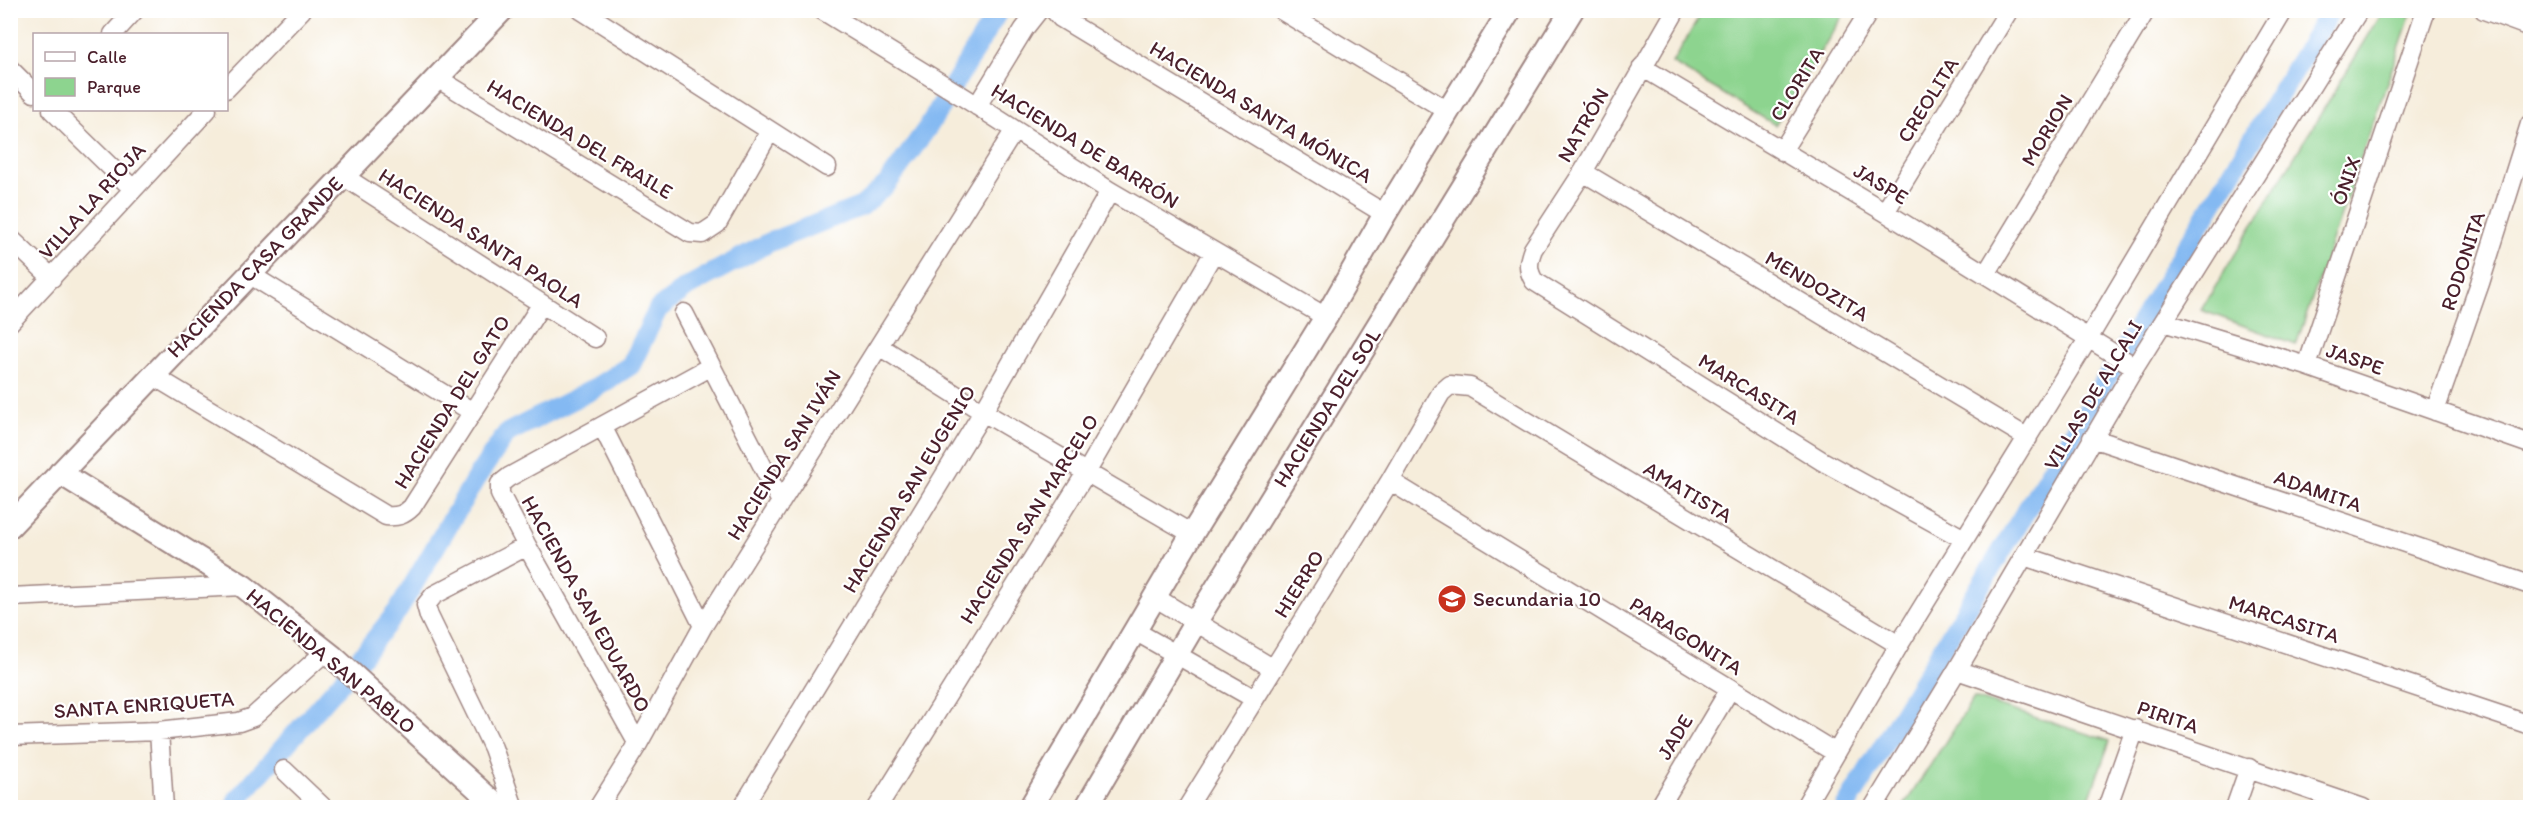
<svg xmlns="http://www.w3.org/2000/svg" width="2541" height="818" font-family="Itim,sans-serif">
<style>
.green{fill:#8dd48f;stroke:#6c7a5d;stroke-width:1.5}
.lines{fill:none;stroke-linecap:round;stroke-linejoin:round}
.canal{stroke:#84b9f2;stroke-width:20}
.minor-casing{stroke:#a08683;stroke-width:21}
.tertiary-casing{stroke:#a08683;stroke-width:26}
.minor{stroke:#fff;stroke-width:18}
.tertiary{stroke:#fff;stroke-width:22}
.labels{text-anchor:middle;stroke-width:4.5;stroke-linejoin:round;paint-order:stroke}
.street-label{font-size:21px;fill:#4a1f2b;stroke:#fff}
.poi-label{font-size:21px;fill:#4a1f2b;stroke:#fff;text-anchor:start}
</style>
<rect width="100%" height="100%" fill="#fff"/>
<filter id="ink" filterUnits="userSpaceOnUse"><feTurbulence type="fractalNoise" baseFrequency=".0167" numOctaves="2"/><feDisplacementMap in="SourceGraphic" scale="12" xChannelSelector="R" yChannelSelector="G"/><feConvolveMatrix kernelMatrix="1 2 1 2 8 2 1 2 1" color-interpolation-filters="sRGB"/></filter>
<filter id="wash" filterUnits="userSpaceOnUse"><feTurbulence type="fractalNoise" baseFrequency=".008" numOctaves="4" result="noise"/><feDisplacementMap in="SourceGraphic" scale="24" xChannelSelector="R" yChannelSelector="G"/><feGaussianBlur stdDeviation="1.35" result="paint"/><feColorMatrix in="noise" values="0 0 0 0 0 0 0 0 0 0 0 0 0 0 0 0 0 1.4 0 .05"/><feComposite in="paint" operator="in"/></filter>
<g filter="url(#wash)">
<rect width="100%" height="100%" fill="#f6eddb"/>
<path class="green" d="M2384,10L2412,11L2296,345L2201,310Z
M1703,11V10L1846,11L1775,125L1672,63Z
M1974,698L2110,741L2086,807H1903Z"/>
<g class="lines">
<path class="canal" d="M235,808L237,800L341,682L399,609L476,478L507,433L592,390L631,365L658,309L687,287L770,242L862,206L887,184L928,127L999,10
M1845,808L2331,10"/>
</g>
</g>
<g filter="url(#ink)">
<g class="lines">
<g class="minor-casing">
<path id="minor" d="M581,10L827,167
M822,10L965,98L1110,191L1326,317
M1054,10L1061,18L1385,214
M1281,10L1448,111
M1676,10L1583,172L1533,249C1528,262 1527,269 1534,281L1822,461L1964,539
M2484,10L2530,27
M113,34L135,10
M1642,67L1885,212L2135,367
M10,69L34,93
M437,78L690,233L702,234L717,224L770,131
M226,89L302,10
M977,106L1024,29L1039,10
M52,110L132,188
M1782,151L1870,10
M1583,172L2028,438
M343,176L595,338
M1885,212L2009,10
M10,238L52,278
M249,274L471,411
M1986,274L2146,10
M684,313L781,502
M10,322L207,110
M2163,322L2307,366L2530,444
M879,346L983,412L1192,534
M2307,366L2426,10
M152,375L386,516C398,517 404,515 412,507L541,305
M2435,411L2480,283L2530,124
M602,426L703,626
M2092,438L2530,585
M1390,481L1836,753
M2024,556L2530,725
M10,597L243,586
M1156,598L1272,668
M1135,631L1253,698
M1957,670L2363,808
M159,731L164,808
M10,736L159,731L239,722L253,717L326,651
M638,744L527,546L500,494V484L509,477L710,367
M284,770L324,808
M514,808L493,748L429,616L426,605L434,595L527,546
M598,808L638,744L703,626L1014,131
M742,808L983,412L1110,191
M877,808L1086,473L1214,252
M1187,808L1390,481L1441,393L1450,385L1470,387L1899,645
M1659,808L1730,689
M1804,808L1899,645L2088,339L2284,10
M1873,808L1957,670L2135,367L2359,10
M2107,808L2135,729
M2235,808L2249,768"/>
</g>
<g class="tertiary-casing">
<path id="tertiary" d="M60,473L243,586L333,657L499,808
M10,526L502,10
M1030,808L1192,534L1326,317L1385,214L1510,10
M1086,808L1195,623L1572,10"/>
</g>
<use href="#minor" class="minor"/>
<use href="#tertiary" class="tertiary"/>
</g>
</g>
<defs>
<g id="school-disc" transform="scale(1.5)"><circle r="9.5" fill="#c8321e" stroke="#fff"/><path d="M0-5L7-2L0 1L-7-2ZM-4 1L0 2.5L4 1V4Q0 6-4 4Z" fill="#fff"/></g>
</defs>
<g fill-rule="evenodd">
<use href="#school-disc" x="1452" y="599"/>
</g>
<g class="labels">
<g class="street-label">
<text transform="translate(1797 84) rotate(-58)" y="7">CLORITA</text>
<text transform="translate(1928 100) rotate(-58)" y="7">CREOLITA</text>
<text transform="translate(1261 112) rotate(31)" y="7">HACIENDA SANTA MÓNICA</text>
<text transform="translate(1583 125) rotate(-60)" y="7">NATRÓN</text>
<text transform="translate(2047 130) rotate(-59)" y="7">MORION</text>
<text transform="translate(580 139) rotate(31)" y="7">HACIENDA DEL FRAILE</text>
<text transform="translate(1085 146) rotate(32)" y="7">HACIENDA DE BARRÓN</text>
<text transform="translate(2346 181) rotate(-71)" y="7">ÓNIX</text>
<text transform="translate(1881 184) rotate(31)" y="7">JASPE</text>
<text transform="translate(92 201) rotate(-48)" y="7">VILLA LA RIOJA</text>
<text transform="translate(481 238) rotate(33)" y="7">HACIENDA SANTA PAOLA</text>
<text transform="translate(2463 261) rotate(-72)" y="7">RODONITA</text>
<text transform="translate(255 267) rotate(-46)" y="7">HACIENDA CASA GRANDE</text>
<text transform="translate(1817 286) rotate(31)" y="7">MENDOZITA</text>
<text transform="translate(2355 359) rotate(19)" y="7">JASPE</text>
<text transform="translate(1749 389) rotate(32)" y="7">MARCASITA</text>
<text transform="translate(2093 395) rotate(-59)" y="7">VILLAS DE ALCALI</text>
<text transform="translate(452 402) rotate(-58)" y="7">HACIENDA DEL GATO</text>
<text transform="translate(1327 408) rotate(-58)" y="7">HACIENDA DEL SOL</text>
<text transform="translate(784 455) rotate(-58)" y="7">HACIENDA SAN IVÁN</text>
<text transform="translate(909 489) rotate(-59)" y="7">HACIENDA SAN EUGENIO</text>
<text transform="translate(2318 491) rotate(19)" y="7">ADAMITA</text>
<text transform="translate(1688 492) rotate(31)" y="7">AMATISTA</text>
<text transform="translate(1029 519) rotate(-58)" y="7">HACIENDA SAN MARCELO</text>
<text transform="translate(1299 584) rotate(-58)" y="7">HIERRO</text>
<text transform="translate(586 604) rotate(61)" y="7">HACIENDA SAN EDUARDO</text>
<text transform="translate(2284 619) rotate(18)" y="7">MARCASITA</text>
<text transform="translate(1686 636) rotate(32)" y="7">PARAGONITA</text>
<text transform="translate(331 661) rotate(40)" y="7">HACIENDA SAN PABLO</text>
<text transform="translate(144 705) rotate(-4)" y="7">SANTA ENRIQUETA</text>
<text transform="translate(2168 717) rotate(19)" y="7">PIRITA</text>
<text transform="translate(1675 737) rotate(-59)" y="7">JADE</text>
</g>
<g class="poi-label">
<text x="1473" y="606">Secundaria 10</text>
</g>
</g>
<rect width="2541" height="818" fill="none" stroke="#fff" stroke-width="36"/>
<rect x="33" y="33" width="195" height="78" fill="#ffffff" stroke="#b7a5aa" stroke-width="1.5"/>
<rect x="45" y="52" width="30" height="9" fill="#ffffff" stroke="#b7a5aa" stroke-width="1.5"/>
<text x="87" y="63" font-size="18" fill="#4a1f2b">Calle</text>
<rect x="45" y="78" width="30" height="18" fill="#8dd48f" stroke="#b7a5aa" stroke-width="1.5"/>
<text x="87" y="93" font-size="18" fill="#4a1f2b">Parque</text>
</svg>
